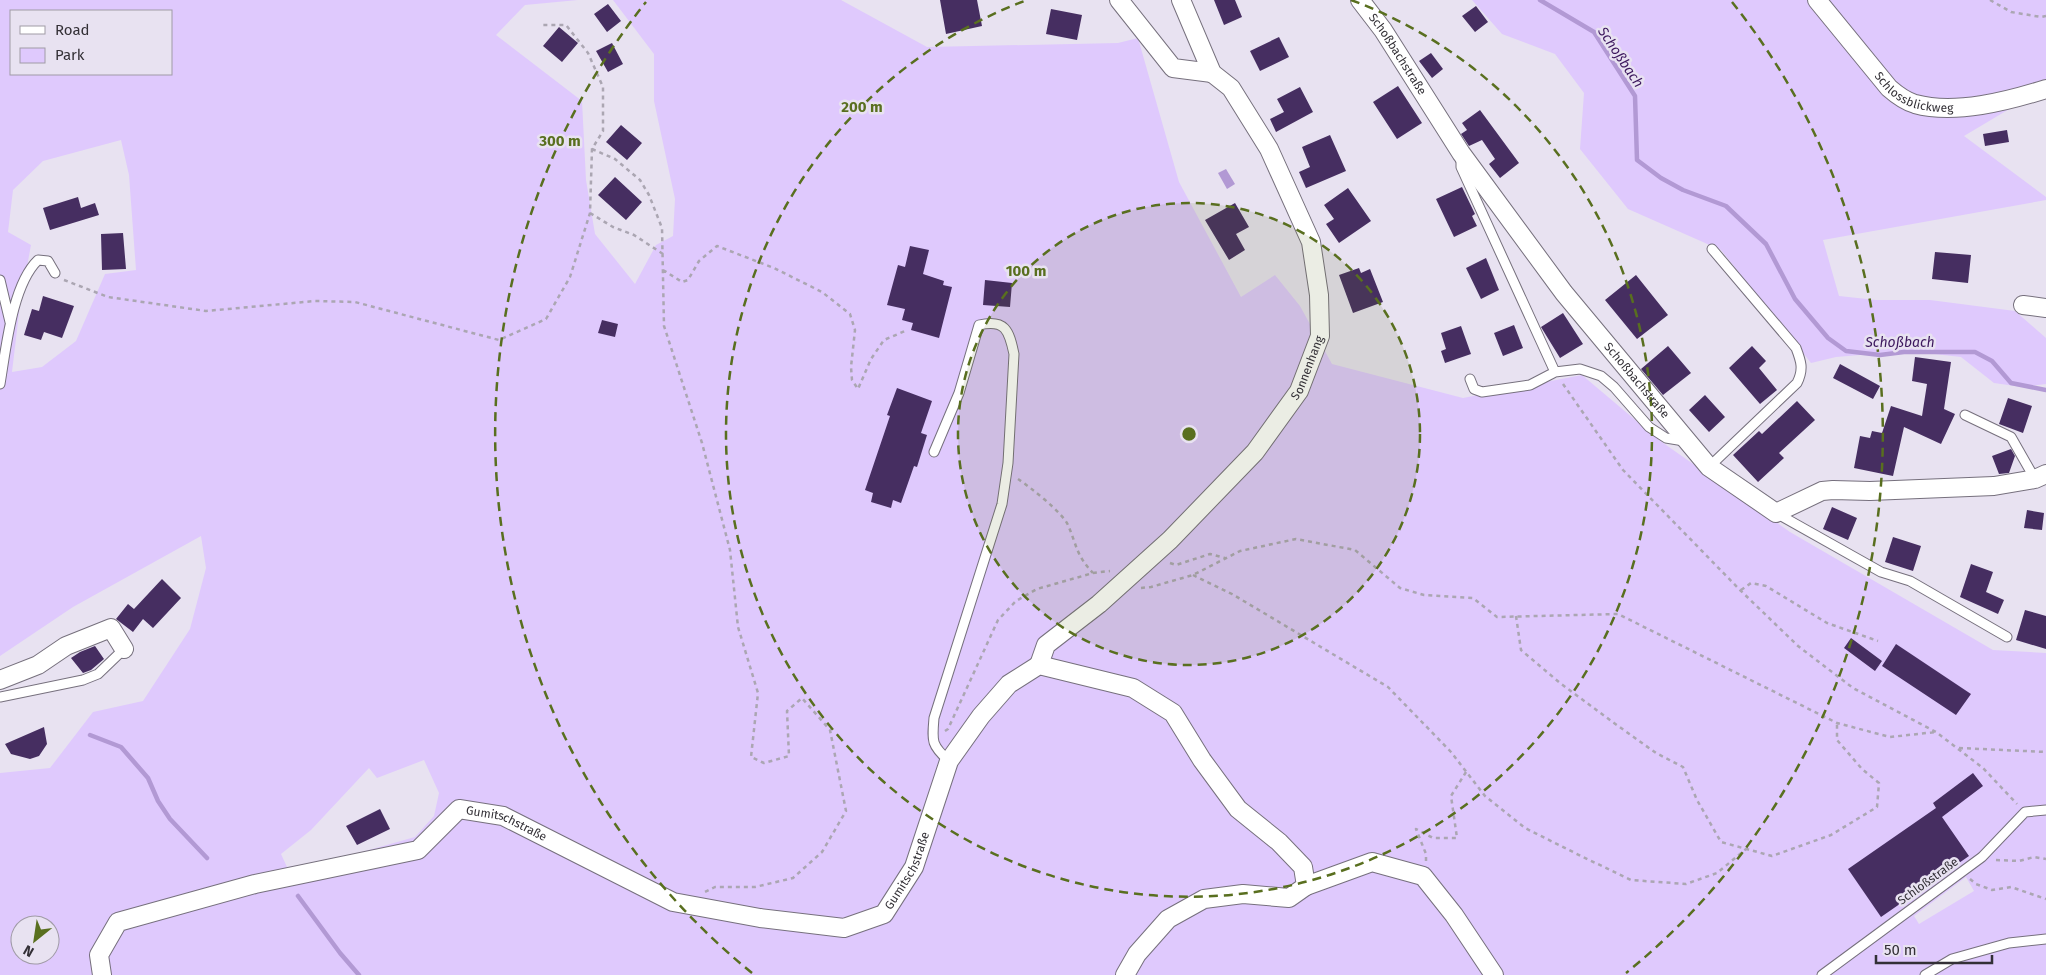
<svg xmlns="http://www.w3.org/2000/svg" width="2046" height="975" font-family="'Fira Sans',sans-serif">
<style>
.green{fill:#dfc9fd;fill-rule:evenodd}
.water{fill:#b299d4}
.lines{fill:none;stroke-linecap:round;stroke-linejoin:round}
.stream{stroke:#b299d4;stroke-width:4.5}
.building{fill:#462e61}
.service-casing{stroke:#76707d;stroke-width:11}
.minor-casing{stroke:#76707d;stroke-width:20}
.path{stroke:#aba6b2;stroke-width:2.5;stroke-dasharray:4 4;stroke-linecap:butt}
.service{stroke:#fff;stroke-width:9}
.minor{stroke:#fff;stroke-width:18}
.ring{fill:none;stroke:#596f1f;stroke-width:2.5;stroke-dasharray:9 6}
.labels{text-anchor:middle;stroke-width:5;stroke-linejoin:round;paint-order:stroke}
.street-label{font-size:12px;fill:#333036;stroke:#e8e2f1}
.water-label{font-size:14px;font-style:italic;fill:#3c175d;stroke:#e8e2f1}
.centre{fill:#596f1f;stroke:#e8e2f1;stroke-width:2.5}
.ring-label{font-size:15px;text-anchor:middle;font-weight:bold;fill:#596f1f;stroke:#e8e2f1;stroke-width:5;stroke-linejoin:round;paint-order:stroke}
</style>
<rect width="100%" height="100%" fill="#e8e2f1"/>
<path class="green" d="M0,0H578L525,5L496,35L582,101L586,180L595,234L635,284L656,245L673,236L675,199L654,101V54L613,0H841L927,47L1118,43L1138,38L1179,182L1241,297L1275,275L1300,306L1332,364L1463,398L1582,375L1659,440L1790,532L1993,650L2046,653V975H0V773L50,768L93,712L143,701L190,629L206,568L201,536L73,607L0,656ZM11,11H171V74H11ZM121,140L129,175L136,270L105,274L76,341L42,367L12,372L20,305L31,245L8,232L13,190L43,161ZM424,760L439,793L434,816L415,837L330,861L287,867L281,854L311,830L369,768L377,778ZM1966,877L1974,891L1919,924L1914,916ZM20,925H50V955H20Z
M1472,0H2046V87L1964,136L2046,197V200L1823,240L1839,296L1876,300H1930L2015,311L2046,338V384L2022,387L1994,383L1961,357L1908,351L1836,357L1811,363L1721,250L1628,209L1580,149L1584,93L1555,54L1502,34Z"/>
<path class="water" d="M1226,169L1235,184L1227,189L1218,173Z"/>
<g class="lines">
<path class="stream" d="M1540,0L1594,32L1635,96L1637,160L1661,178L1683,190L1726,206L1766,244L1795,299L1828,338L1846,351L1880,355L1904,352H1975L1992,361L2011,383L2046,390
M90,735L121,747L148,778L158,801L170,819L207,858
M298,896L340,953L359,975"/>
</g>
<path class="building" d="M940,0H977L982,26L946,34Z
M1214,0H1235L1242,17L1224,25Z
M608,4L621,21L607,32L594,14Z
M1476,6L1488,22L1475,32L1462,16Z
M1051,9L1082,15L1077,40L1046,34Z
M559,27L578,43L562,62L543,46Z
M1279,37L1289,57L1260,71L1250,51Z
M612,43L623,64L608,72L596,51Z
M1431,53L1443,69L1432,78L1419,61Z
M1398,86L1422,123L1397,139L1373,102Z
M1300,87L1313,112L1276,132L1270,119L1284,112L1277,99Z
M1480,110L1519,163L1500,178L1489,164L1495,159L1482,140L1469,146L1461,134L1467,130L1462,123Z
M621,125L642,143L627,160L606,142Z
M2007,130L2009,142L1985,146L1983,134Z
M1330,135L1346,171L1306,188L1299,172L1310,167L1302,147Z
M615,177L642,202L626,220L598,195Z
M1462,187L1475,214L1472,216L1477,226L1454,237L1436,199Z
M1348,188L1371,221L1339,243L1326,224L1334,219L1324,205Z
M78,197L81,208L95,203L99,215L50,230L43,208Z
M1235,203L1249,227L1236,234L1245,250L1229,260L1205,220Z
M123,233L126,269L102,270L101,234Z
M910,246L929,250L923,274L944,281L943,285L952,287L939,338L911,330L913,323L902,320L905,309L887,305L898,265L905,267Z
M1935,252L1971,255L1968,283L1932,279Z
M1486,258L1499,290L1481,299L1466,268Z
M1359,268L1361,273L1370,269L1383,302L1353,313L1339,275Z
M1636,275L1668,315L1637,339L1605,300Z
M985,280L1012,283L1010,307L983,305Z
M43,296L74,306L62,338L44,332L41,340L24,335L32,309L39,311Z
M1563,313L1583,344L1560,358L1541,327Z
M602,320L618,324L615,337L598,333Z
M1514,325L1523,348L1503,356L1494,333Z
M1461,326L1471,354L1445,363L1441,351L1446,349L1441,333Z
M1668,346L1691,373L1663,395L1641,369Z
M1752,346L1766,361L1759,368L1777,390L1760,404L1729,368Z
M1915,357L1951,362L1944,409L1955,414L1941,444L1904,427L1893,476L1854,468L1860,436L1870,438L1872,431L1882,433L1891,406L1922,416L1927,384L1912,381Z
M1840,364L1880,386L1873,399L1833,378Z
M897,388L932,401L921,433L927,435L917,467L914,466L901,503L893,500L891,508L871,502L873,493L865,490L890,416L887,415Z
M1705,395L1725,417L1709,432L1689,410Z
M2008,398L2032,406L2023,433L1999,424Z
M1797,401L1815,420L1779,453L1784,458L1758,482L1733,455L1759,431L1762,434Z
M2011,449L2015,456L2009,473L1999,474L1992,456Z
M1832,507L1857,518L1848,540L1823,529Z
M2027,510L2044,513L2042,530L2024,528Z
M1893,537L1921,546L1913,571L1885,562Z
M1971,564L1993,572L1986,592L2004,600L1998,614L1960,597Z
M162,579L181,598L153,628L143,619L133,632L116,619L128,604L134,609Z
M2025,610L2046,616V649L2016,640Z
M1851,638L1882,661L1875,671L1844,648Z
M1896,644L1971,694L1956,715L1882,666Z
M95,646L104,659L91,670L83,673L71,658L80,652Z
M44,727L47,744L39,756L30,759L11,754L5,744Z
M1973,773L1983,786L1942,817L1969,856L1881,917L1848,869L1936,808L1933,803Z
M380,809L390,829L357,845L346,826Z"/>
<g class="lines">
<g class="service-casing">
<path id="service" d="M1461,158V167L1555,372
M0,280L10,322
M1470,379L1474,389L1482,392L1530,385L1555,372L1580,369L1601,376L1614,387L1649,427L1666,438L1684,441
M0,384C6,349 12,285 38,260L48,261L55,273
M1965,415L2011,437L2035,479
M934,452L959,393L979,325C1005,319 1009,330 1014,354L1008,463L1002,504L934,718C932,741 931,745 949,761
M1709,467L1797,383C1804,369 1801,361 1796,348L1712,249
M1776,513L1881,572L1910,581L2007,637
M0,697L83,680L98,674L124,649
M1822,975L1982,857L2025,812L2046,810
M1925,975L1952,959L2009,943L2046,939"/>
</g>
<g class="minor-casing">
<g id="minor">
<path d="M1119,0L1173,68L1212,73"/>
<path id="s1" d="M1360,0L1383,30L1461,153L1564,293L1709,467L1776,513L1822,491L1833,490L1870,491L1994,486L2035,479L2046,474"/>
<path id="s2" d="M1817,0L1889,88C1897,95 1905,101 1915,104C1955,115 2008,101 2046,89"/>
<path d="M2023,305L2046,308"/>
<path id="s3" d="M1039,665L1046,645L1099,604L1170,540L1255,452L1299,391L1320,336L1319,295L1311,242L1269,149L1231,88L1212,73L1181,0"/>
<path d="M0,680L38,665L66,646L111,628L124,649"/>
<path d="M1306,886L1372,862L1423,876L1454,915L1494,975"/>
<path id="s4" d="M102,975L99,955L118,922L255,884L418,850L459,809L503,816L673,902L760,918L844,928L884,914L914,867L949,761L981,716L1009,684L1039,665L1133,688L1173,713L1202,760L1238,809L1279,842L1303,867L1306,886L1289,898L1243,894L1204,899L1168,919L1137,954L1125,975"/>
</g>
</g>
<path class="path" d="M1990,0L2011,12L2041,17L2046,16
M592,149L615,159L640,180L649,195L662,228L664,326L702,443L730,550L738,627L758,693L751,757L764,763L789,756L787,711L802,698L830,730L846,811L822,852L793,878L755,887H715L705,892
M590,213L613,227L634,235L663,254
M663,270L682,282L688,280L699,261L717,246L774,268L822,292L850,314L855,330L851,367L852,380L858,389L871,359L884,340L905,331
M64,280L108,297L206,311L315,301L355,302L499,340L546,319L570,277L590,213L592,149L603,131V87L588,53L566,25H540
M1563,384L1623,470L1740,590L1798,646L1853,688L1936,732L1983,768L2017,804
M1018,479C1030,487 1062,512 1068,525C1077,546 1076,555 1093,573
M1170,563L1176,565L1210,554L1225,558
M1193,575L1232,594L1388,687L1451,752L1485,796L1525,828L1581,856L1631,880L1686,884L1717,873L1746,849
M1141,588L1151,587L1193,575L1240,551L1296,539L1355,550L1400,588L1424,595L1473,598L1497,617L1618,614L1837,723L1890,737L1936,732
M1741,590L1751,583L1766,586L1827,623L1878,641
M1516,616L1521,650L1560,683L1614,723L1656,753L1683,767L1697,800L1721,842L1772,856L1831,835L1877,807L1879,783L1862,769L1837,740V724
M945,731L948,729L998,620L1016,601L1037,589L1093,573L1110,571
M1959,748L2046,752
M1996,860L2019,861L2034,857L2046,859
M1426,861V854L1416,829L1433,838H1457L1451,796L1466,772
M1970,879L1976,884L1992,890L2011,887L2046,899"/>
<use href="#service" class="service"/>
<use href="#minor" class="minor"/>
</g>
<circle cx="1189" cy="434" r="231" fill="#596f1f" fill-opacity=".12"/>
<g class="ring">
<circle cx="1189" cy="434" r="231"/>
<path d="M1351 0A463 463 0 1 1 1027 0"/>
<path d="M752 973A694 694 0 0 1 646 2M1732 2A694 694 0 0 1 1626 973"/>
</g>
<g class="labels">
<g class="street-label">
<text dy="4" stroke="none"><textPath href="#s1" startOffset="66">Schoßbachstraße</textPath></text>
<text dy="4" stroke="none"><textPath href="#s2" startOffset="139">Schlossblickweg</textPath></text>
<text dy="4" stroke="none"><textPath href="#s3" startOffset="406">Sonnenhang</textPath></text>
<text dy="4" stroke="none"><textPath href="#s1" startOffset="471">Schoßbachstraße</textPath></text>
<text dy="4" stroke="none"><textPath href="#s4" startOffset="475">Gumitschstraße</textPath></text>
<text dy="4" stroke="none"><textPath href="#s4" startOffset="925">Gumitschstraße</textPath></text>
<text transform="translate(1928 881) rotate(-36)" y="4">Schloßstraße</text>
</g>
<g class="water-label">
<text transform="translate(1621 57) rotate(56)" y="5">Schoßbach</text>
<text x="1900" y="347">Schoßbach</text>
</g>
</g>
<circle cx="1189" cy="434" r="8" class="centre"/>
<g class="ring-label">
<text x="862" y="112">200 m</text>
<text x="560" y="146">300 m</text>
<text x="1026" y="276">100 m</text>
</g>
<rect x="10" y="10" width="162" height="65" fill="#e8e2f1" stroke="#a09ba6"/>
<rect x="20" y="26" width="25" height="8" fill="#ffffff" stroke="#a09ba6"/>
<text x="55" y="35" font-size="15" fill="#333036">Road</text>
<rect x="20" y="48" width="25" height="15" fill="#dfc9fd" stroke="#a09ba6"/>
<text x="55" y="60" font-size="15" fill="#333036">Park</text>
<g transform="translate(35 940) rotate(210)"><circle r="24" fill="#e8e2f1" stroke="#a09ba6"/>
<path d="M0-4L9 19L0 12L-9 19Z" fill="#596f1f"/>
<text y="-8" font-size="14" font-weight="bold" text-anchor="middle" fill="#333036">N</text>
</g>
<path d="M1876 955v8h116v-8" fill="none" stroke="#333036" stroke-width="2.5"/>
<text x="1884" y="955" font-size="15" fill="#333036" stroke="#e8e2f1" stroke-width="4" paint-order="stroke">50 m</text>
</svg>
